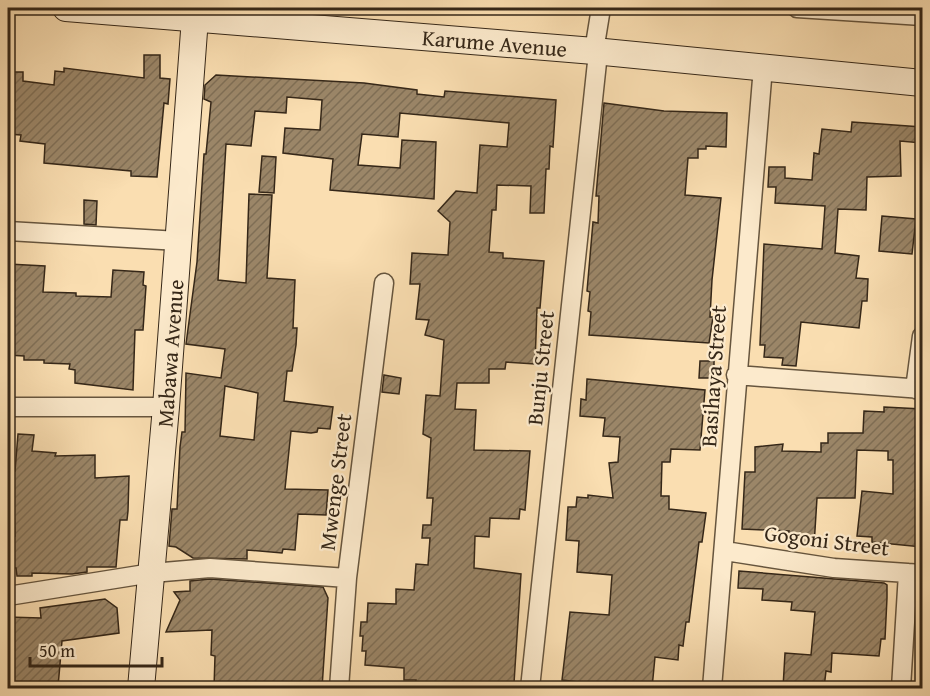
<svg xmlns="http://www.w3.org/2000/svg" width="930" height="696" font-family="'Gentium Book Plus',serif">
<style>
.building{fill:url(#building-hatch);stroke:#352718;stroke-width:1.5;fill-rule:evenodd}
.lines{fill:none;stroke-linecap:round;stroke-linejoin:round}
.street-casing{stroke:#66553e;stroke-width:21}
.secondary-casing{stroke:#352718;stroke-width:28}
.street{stroke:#fceacc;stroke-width:18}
.secondary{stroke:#fceacc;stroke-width:26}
.labels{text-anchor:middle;stroke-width:4.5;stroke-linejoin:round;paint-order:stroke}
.street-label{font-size:22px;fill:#352718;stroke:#fceacc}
</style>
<defs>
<pattern id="building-hatch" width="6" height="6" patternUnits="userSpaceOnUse" patternTransform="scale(1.5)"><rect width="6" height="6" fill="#9b8668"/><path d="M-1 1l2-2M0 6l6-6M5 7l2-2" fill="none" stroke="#7f6e55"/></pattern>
</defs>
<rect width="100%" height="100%" fill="#fadeb1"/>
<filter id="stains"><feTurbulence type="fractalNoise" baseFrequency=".00333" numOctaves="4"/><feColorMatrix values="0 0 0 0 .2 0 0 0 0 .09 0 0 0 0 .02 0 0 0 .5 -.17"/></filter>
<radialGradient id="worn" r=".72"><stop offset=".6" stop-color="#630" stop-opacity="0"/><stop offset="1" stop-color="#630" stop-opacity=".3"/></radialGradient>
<path class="building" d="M144,55H160V78L170,79L168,104L164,103L157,177L131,176V171L44,163L45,144L20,141L21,135L8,134V72H23V81L54,85L55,71L64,72V68L144,78Z
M216,75L364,83L417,90V94L444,97L445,91L556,100L553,147L550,146L549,169H546L544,213H530L531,186L497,185L496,210H492L489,252L503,253V258L544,261L540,308H537L535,364L506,362L505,369H489V383H457L455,409L476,410L474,450L530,451L525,510L520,509L519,519L490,518L489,537L475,536L474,568L521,574L514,683L472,682L468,683V688H415L416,680H404V668L365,665L366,651H362L363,636H360L361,622H367L368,603L396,604V589L414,590L416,564L428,565L430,538H422L423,525H431L433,498H427L431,438L423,434L426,395L440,396L444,340L425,335L429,320L416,319L420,284H410L412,253L448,255L450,222L438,211L456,191L477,193L480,145L507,147L509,123L400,113L398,137L362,134L358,165L400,168L402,140L436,142L434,199L330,190L333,159L283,153L285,128L320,130L322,100L287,97L286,113L255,111L251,146L226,144L218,280L246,283L249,194L272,195L267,278L295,280L293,328H297L296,345L292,371H287L284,401L333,407L330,429L318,428L317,432L311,433L291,431L285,489L328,490L326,515L298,514L295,550L283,549L282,553L247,550V559L193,558L176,547L169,546L172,509H177L180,447L182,432H185L186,373L221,378L225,349L186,344L197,262L204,154H206L211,102L204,99L205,85ZM225,386L258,393L254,440L220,436Z
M604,103L664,111L727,113L726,147L706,146V149H698V158H688L685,195L721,198L712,280L710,317H713L709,343L589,335L591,312L588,311L590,292L587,291L593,222L598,223L599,196H596Z
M852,122L922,127V143L900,141L901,176L867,177L866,210L838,209L835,253L859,256L856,278L868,279L867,301H862L859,328L801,322L796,366L782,365L783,358L764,357L765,345H760L764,244L822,249L825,206L775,203L776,187H768L769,167H785V178L812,180L814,153L819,154L822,129L851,132Z
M262,156L276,157L274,193L259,192Z
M84,200L97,201L96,225L84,224Z
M882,216L916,219L912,254L879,251Z
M8,264L45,266L43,292L76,293V296L111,297L113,270L144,272L143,285L146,286L143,330H135L133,390L75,383V370L69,369L70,364L44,363V360H24V356L8,355Z
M700,361H714V378H699Z
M384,375L401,378L399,394L382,392Z
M587,379L705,390L700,450L671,449L670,462H662L661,496H669V509L706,513L702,542H699L689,622H686L683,646L679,645L678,660L655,657L652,688H603V685L562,680L570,612L609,615L612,575L577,572L579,541L566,540L568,507H576L577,497L588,498V495L613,498L609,463L618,462L620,437L603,436L605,418L580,416L581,399L586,400Z
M884,407L922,409V547L872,542V537L857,536L862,491L893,494V460H888V451L857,450L855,498H817L814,546L787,544L789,531L742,529L745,472H755V447L783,444L782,451L821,452V443H828V433H863L864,411L884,412Z
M18,434L34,435L32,451L56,453L55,456L95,455V478L129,476L128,511L127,520H120L116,567H87V572L72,574L32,573V576H17L16,568H11V536H15L14,506H8V470L15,471Z
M739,571L884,583L887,585V598L885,639H881L879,656L832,653L831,672L826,671L824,688H783L785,653L811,655L815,612L791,610L792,602L762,600L763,589L738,588Z
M210,579L323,587L328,598L322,688H214L215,656L211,655L212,630L166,632L180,600L174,592L190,591V581Z
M105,599L117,608L119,633L62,641L58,687L29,684V688H8V617L41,618L40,608Z"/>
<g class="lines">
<g class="street-casing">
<path id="street" d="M797,8L922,16
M594,51L601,8
M8,231L179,241
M736,375L922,389
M915,389L922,336
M8,407H166
M725,551L834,568L922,574
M8,596L152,573L210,568L347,578
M339,688L347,578L384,283
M530,688L598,53
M712,688L763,67
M901,688L908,573"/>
</g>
<g class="secondary-casing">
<g id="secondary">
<path id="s1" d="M66,8L594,51L922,83"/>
<path id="s2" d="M141,688L166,407L195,18"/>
</g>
</g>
<use href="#street" class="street"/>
<use href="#secondary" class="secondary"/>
</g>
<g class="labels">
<g class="street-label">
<text dy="8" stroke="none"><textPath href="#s1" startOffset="430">Karume Avenue</textPath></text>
<text dy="8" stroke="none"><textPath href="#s2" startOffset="336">Mabawa Avenue</textPath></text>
<text transform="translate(540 368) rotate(-84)" y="8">Bunju Street</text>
<text transform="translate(713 376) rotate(-86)" y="8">Basihaya Street</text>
<text transform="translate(335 482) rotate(-83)" y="8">Mwenge Street</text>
<text transform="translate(827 540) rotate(7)" y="8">Gogoni Street</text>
</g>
</g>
<rect width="930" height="696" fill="none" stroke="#fadeb1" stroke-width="30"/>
<rect x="9" y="9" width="912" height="678" fill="none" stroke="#352718" stroke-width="3"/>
<rect x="15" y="15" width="900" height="666" fill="none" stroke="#352718" stroke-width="1.5"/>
<path d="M30 657v9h132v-9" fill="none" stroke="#352718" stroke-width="3"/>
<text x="39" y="657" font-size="18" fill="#352718" stroke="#fceacc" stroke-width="4.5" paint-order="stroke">50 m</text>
<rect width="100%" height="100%" filter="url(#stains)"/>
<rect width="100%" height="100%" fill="url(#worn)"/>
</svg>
